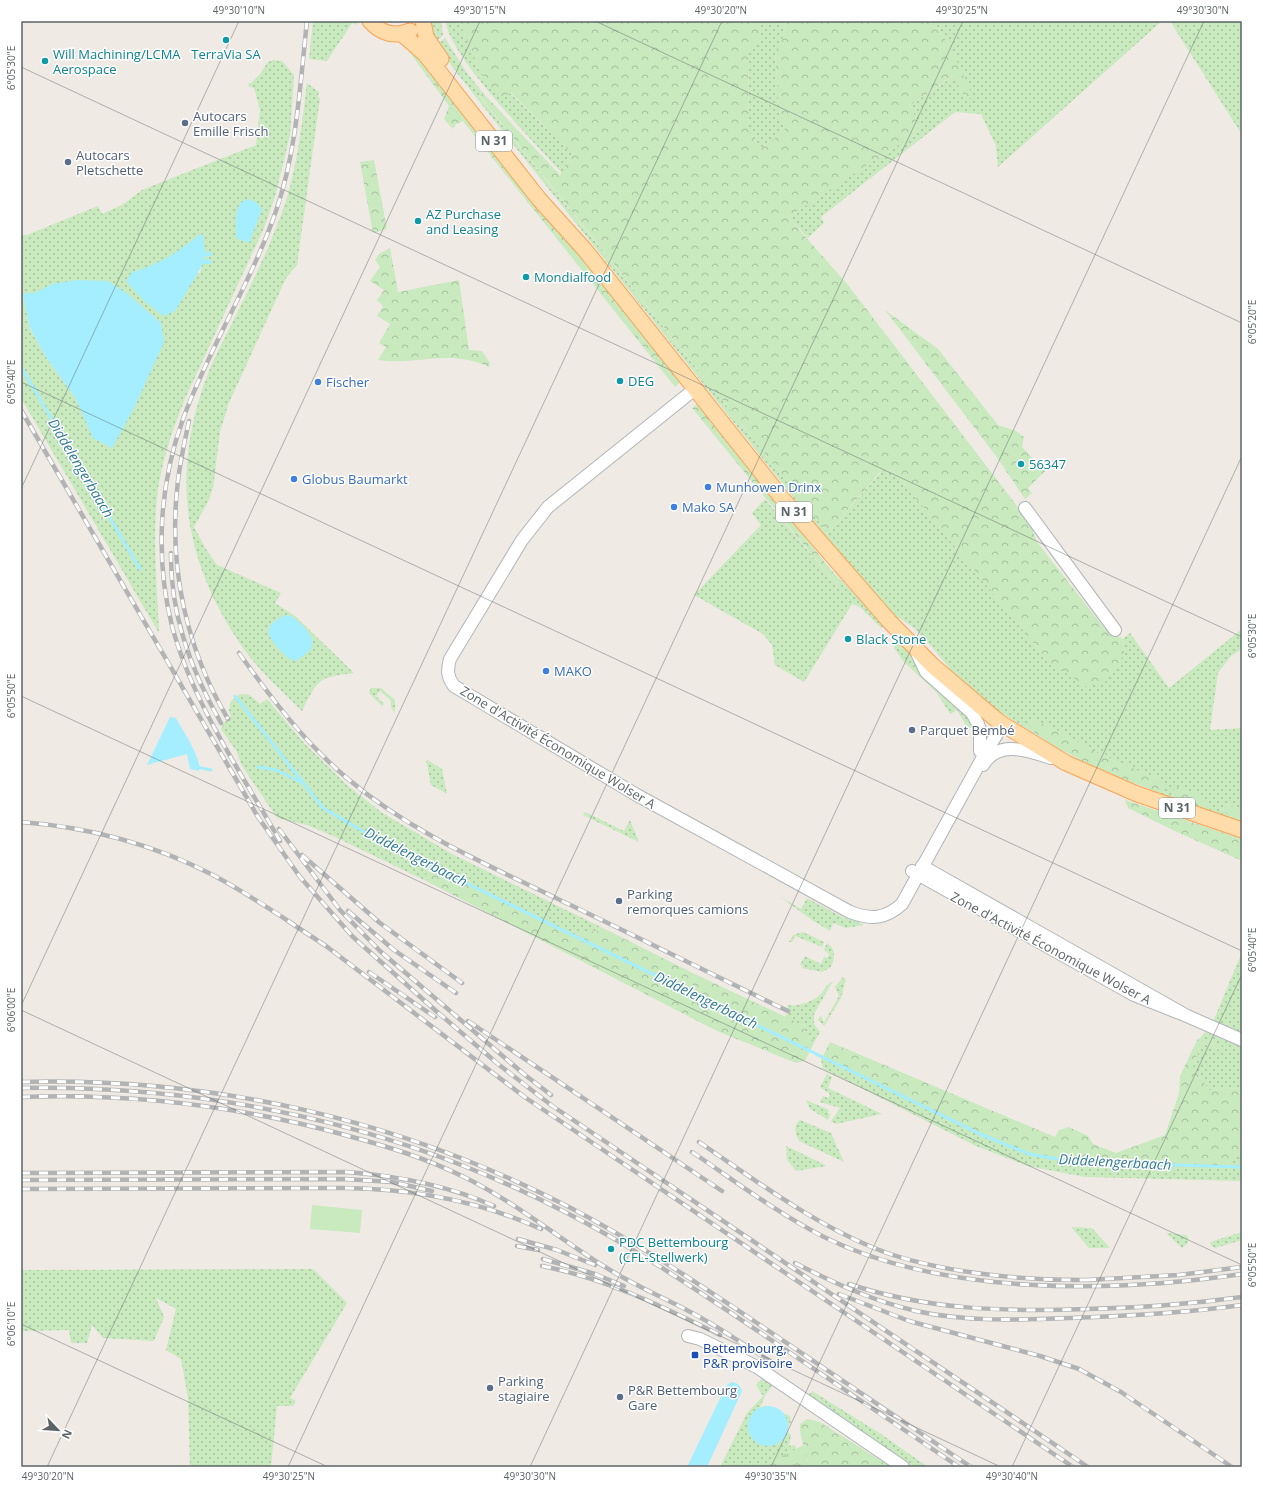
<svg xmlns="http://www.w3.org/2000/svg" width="1263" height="1488" font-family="'Open Sans',sans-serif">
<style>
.grass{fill:url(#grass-dots);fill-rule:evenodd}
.forest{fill:url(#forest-crowns)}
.park{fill:url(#park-tufts)}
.pitch{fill:#c9e9bf}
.water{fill:#a5eeff}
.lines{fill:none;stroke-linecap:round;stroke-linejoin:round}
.stream{stroke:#a5eeff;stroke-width:3}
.minor-casing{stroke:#b0b5b8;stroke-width:14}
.major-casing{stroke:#fba252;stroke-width:17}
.minor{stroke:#fff;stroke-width:12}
.major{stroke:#ffdcaa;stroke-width:15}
.rail-casing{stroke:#b2b3b4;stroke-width:4.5}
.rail{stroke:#fff;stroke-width:3;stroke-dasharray:9;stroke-linecap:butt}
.ticks{fill:none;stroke:#5c6366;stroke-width:1;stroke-opacity:0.45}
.culture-dot{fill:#0f9aa8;stroke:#fff;stroke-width:1.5}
.service-dot{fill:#5c6f8a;stroke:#fff;stroke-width:1.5}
.shop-dot{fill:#3f7fe0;stroke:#fff;stroke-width:1.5}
.transit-dot{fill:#1a4fb4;stroke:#fff;stroke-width:1.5}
.labels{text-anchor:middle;stroke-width:3;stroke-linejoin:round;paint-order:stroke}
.shield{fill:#fff;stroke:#8d9294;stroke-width:1}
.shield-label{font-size:12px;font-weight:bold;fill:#5c6366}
.culture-label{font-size:13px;fill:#0d838f;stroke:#fff;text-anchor:start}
.service-label{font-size:13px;fill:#4e5e75;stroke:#fff;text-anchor:start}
.shop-label{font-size:13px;fill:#366cbe;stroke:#fff;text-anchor:start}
.street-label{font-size:13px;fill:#5c6366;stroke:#fff}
.transit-label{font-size:13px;fill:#164399;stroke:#fff;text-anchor:start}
.water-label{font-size:14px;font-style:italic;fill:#307994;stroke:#fff}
.neatline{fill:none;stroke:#5c6366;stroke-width:1.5}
.ticks-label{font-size:10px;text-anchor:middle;fill:#5c6366}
</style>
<defs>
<pattern id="grass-dots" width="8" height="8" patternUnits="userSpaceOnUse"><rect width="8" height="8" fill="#c9e9bf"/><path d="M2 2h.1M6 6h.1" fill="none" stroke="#a6c09f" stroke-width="1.8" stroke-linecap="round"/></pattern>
<pattern id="forest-crowns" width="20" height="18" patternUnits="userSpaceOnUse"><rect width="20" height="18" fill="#c9e9bf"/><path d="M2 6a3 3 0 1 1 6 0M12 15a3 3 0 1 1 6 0" fill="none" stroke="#a6c09f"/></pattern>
<pattern id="park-tufts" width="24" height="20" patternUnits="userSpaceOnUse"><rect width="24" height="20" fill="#c9e9bf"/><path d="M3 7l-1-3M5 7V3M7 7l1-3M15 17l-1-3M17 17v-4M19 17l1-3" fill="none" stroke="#a6c09f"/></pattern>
</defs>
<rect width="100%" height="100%" fill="#f0eae4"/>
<path class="grass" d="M313,21H358L356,25L352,23L327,61L309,59Z
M429,21H441L443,35L436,42L428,23Z
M446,21H459L481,73L510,93L573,154L562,173C537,145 447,54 446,21Z
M762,21H782L785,26L784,36L775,53L779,108L785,131L761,148L749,132L748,49L758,41Z
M930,21H1162L998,167L996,146L981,114L955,112L821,217L824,223L808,238L788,217L921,130L910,105L954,76L966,100L950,45Z
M1170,21H1242V135Z
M445,38L465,70L482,92L479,96L828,533L881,472L893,470L1048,661L1124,655L1123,639L1130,633L1169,688L1242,629V649L1231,656L1218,673L1210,730L1242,728V809L1226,804L1223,810L1235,819H1228L1159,793L1164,788V781L1115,761L1034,719L1028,728L1041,738L997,710L951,670L932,647L914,628L895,615L823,535L475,96L436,46Z
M274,60L282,61L294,75L290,135L275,197L264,228L185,399C173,428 163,458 158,489C152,537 157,585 159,633L21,398V235H27L98,206L102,214L122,205L142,190L256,145L260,110L254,88L248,86L249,83H251L260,74L268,62ZM202,238L205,252L212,256L204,257L200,273L132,272C145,269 156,265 167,259C179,253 190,244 202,238ZM25,293H35L93,437L76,399L46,357L30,329L23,296Z
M307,83L319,92L318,97L320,98L297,265L286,278L228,405L220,432L213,488L208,502L194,527L206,549L217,565L281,593L275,603L295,616L354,673C318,677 318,679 302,711C280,689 256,668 239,642C181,556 171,467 209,371C216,354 225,337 233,321C253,282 272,242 286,201C298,162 302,123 307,83Z
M765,499L838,587L844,583L884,626L881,628L860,607L852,604L804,682L775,665L772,645L763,634L694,595L761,525L752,513Z
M896,643H900L905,647L924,674L959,706L974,726L968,729L957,710L950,714L937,693L903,661L894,648Z
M371,688H381L395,700V713L391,708V701L380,691L376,696L384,704L382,706L369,693Z
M240,694L250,695L260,704L267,699L305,744L347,785L381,812L452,854L605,929L574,935L431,865L424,880L331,835L307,825L277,818L241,764L237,752L221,729L223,724L231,717L229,711L231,701Z
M426,759L442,769L447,794L431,785Z
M585,812L624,831L630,820L639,842L583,815Z
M779,896L801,909L807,898L846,919L848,917L864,925L846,928L833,923L830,931L812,920Z
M803,932L824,942L822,947L795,936L792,942H789L793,935Z
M827,943C836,949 835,959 831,967L822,972L802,968L803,966L800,965L805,956L821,964L824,957L827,958L829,954L824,950Z
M1242,952V1034L1213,1022Z
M843,977L846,979L841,998L824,1026L818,1020L821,1015L824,1023L839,996L835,987Z
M833,981L814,1014V1024L820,1032L815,1041L804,1034L805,1026L785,1017L788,1011L787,1005C799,1007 813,1002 822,993C825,988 827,984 833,981Z
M1205,1032L1242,1047V1088L1209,1090L1193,1067L1201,1043L1220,1050L1222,1046L1200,1038Z
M823,1056L980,1134L1029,1154L1073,1162L1225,1166L1242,1147V1181L1085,1177L1028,1166L976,1146L837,1076L823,1069L821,1059Z
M827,1074L832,1077L828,1088L882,1114L836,1124L831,1121L840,1108L820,1102L823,1096L828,1098L830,1094L820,1087Z
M806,1100L829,1110L828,1113L830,1114L828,1120L810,1109Z
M800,1120L831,1133L844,1162L799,1141C795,1134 793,1125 800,1120Z
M786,1146L825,1165L826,1166L796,1171L787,1160Z
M1071,1227L1092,1228L1110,1248H1089Z
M1242,1232V1240L1215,1248L1211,1245L1210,1243L1213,1241Z
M1166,1233L1186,1235L1188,1237V1243L1182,1248Z
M313,1269L347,1303L290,1398L296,1401L293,1406H277L271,1467H190L188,1398L181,1359L166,1350L176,1309L156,1298L164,1317L154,1341L103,1338L92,1325L87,1343H71L69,1330L21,1331V1270Z
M763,1377L772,1386L766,1394L760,1407L768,1406L790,1416L791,1422L789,1424L788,1432L791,1435L789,1446L795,1445L802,1467H720L747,1413L763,1396L756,1385Z
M812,1391L881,1434L928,1467H912L810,1400L809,1395Z"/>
<path class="forest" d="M459,21H762L758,42L748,49L749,132L761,148L785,131L779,108L775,52L784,36L785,26L782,21H930L950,45L973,97L966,100L953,76L910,105L921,130L788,217L848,285L1030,523L1037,542L1105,629L1123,639L1124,655L1105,682L1087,687L1048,661L893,470L880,472L828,533L479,95L482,92L560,175L573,154L511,93L500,98L481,73Z
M402,42L420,58L681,382L675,387L463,121L456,124L453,129L444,119L449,106Z
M374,160L387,229L373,233L360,162Z
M390,248L398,292L459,280L469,350L482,351L490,363L489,367C448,348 417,366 378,360L386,347L379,343L390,324L377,316L383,306L377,300L384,290L370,281L380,267L375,260L379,254Z
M885,310L938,349L998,425L1016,431L1024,437L1022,447L1045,471L1028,488L1032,493L1025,499L996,456Z
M697,404L832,571L844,583L839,588L692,408Z
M1034,719L1115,761L1164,781V788L1159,793C1114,775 1067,758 1028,728Z
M1177,787L1199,795L1210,805L1208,809L1189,805L1172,798V791Z
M1125,800L1242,839V861L1177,832L1128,808Z
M1225,804L1242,809V822L1235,819L1223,811Z
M430,865L574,935L605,929L699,976L805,1026L804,1034L815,1041L805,1061L796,1063L717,1031L424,880Z
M1200,1038L1222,1046L1221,1050L1201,1043L1193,1067L1209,1090L1242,1088V1147L1225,1166L1073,1162L1029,1154L980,1134L823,1056L830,1042L1055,1137L1059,1130L1069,1127L1088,1136L1093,1144L1116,1153L1165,1135L1179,1093L1180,1076L1197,1040Z
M807,1419L820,1422L891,1467H809C807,1452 799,1438 800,1424Z"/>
<path class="park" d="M804,1445L809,1467H761L764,1464Z"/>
<path class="pitch" d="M312,1205L362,1210L360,1233L310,1229Z"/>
<path class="water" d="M247,199L256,202L262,209L249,243L236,238C237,224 232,205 247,199Z
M200,234L203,235L205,252H212V256L204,257V259L212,260L211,264H203L175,311L163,316L143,300L126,281L132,272C159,265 179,252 200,234Z
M76,280L108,281L129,295L161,323L164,342L134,408L112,448L93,438L76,399L46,357L30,328L23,296L24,293H35L52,284Z
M286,615C294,616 296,620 302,625C318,642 316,649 295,661C287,659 284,654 278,648C263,631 266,624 286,615Z
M170,717L176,718C183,731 202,758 199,771L190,769L187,754L147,765Z
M732,1382C738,1383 740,1385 742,1391L707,1467H687L725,1388L728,1384Z
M748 1426a20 20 0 1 1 40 0a20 20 0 1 1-40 0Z"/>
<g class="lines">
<path class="stream" d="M21,367L140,569
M235,696L323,808L378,840L980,1134L1029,1154L1073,1162L1242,1167
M197,767L211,770
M258,767L276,770L301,782"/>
<g class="minor-casing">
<path id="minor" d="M696,388L548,507L522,540L450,659C447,670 447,677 454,686L635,794L850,912C872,920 885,919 902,904L983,757L1003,724
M1025,508L1115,630
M917,653L926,672L972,713L978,724L980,731V751
M983,765C998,739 1029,751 1051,758
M912,871L1134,995L1187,1016L922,866
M1187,1016L1242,1040
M688,1336L700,1339L757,1367L903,1467"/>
</g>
<g class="major-casing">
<path id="major" d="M370,21C381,34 395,37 410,31
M423,21L426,37L441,59
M402,34L425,54L539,199L585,250L781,497L889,621L932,665L999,722L1066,763L1137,794L1242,830"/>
</g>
<use href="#minor" class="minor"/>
<use href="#major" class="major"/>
<g class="rail-casing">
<path id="rail" d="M21,410L258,817L300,877L353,937L435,1010L498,1064L551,1105L1088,1467
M189,421C184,444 179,466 177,490C169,570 187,650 228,719
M171,553C170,614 191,671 221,723
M239,653C271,698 305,743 348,779C412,833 488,865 562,901C638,937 713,975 788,1011
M21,822C88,827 153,844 213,875C241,890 267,907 293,924
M279,829L340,910L380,951L525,1075L551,1095
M280,841C241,772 193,704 172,626C155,558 159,485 183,419C209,348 251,283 276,211C297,150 300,85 307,21
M302,855L380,923L462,983
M348,911L394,950L456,993
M288,921L326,946L526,1098L1073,1467
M369,972L435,1017
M468,1021L722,1191
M21,1082C212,1077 399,1119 569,1207C634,1241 696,1282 757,1323C828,1371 899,1419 971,1467
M21,1088C211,1085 398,1125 567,1213C635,1248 698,1291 761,1333C827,1378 893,1423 959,1467
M21,1097C130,1093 239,1106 345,1135C386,1146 426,1158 464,1177C513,1201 556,1236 602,1265C634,1286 670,1300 703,1319C727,1332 749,1349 772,1362
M699,1142C755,1180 811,1222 874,1248C935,1273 1027,1281 1092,1280
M692,1152C735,1181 777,1213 824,1237C944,1296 1112,1293 1242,1274
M21,1173L347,1172C398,1176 447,1185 494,1206
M21,1180L345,1179L392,1182L432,1191
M21,1189L345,1188C412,1189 480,1201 541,1229
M518,1239L557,1250L595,1265
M517,1246L538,1250
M543,1259L595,1274L624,1286
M795,1263C834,1283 873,1301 916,1311C966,1322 1018,1320 1070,1318C1127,1316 1185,1313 1242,1305
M542,1266C604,1278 664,1307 720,1335
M1087,1280L1179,1275L1242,1267
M849,1284C927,1310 1007,1312 1088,1309C1140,1308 1191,1304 1242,1297
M839,1294L909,1321L1040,1356L1079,1369L1121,1392L1232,1467"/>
</g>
<use href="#rail" class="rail"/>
</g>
<path class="ticks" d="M595,21L1242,323M21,67L1242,637M21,382L1242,951M21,489L239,21M21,696L1242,1265M21,1006L480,21M21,1010L1001,1467M21,1324L328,1467M47,1467L722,21M288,1467L963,21M530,1467L1204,21M771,1467L1242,456M1012,1467L1242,974"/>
<g class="culture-dot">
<circle cx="226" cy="40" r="4"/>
<circle cx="45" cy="61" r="4"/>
<circle cx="418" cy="221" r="4"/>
<circle cx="526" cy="277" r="4"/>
<circle cx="620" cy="381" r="4"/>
<circle cx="1021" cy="464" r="4"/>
<circle cx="848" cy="639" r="4"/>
<circle cx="611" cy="1249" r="4"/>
</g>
<g class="service-dot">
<circle cx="185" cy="123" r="4"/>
<circle cx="68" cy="162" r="4"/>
<circle cx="912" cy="730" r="4"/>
<circle cx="619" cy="901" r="4"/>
<circle cx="490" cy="1388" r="4"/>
<circle cx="620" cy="1397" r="4"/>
</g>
<g class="shop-dot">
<circle cx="318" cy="382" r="4"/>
<circle cx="294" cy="479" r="4"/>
<circle cx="708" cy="487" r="4"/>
<circle cx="674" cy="507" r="4"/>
<circle cx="546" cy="671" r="4"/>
</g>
<rect class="transit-dot" x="691" y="1351" width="8" height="8" rx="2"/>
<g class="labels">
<g class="shield">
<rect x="476" y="131" width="36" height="20" rx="3"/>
<rect x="776" y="502" width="36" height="20" rx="3"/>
<rect x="1159" y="798" width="36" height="20" rx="3"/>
</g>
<g class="shield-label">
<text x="494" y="145">N 31</text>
<text x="794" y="516">N 31</text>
<text x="1177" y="812">N 31</text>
</g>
<g class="culture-label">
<text x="53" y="59">Will Machining/LCMA<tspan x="53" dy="15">Aerospace</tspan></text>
<text x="226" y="59" text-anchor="middle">TerraVia SA</text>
<text x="426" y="219">AZ Purchase<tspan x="426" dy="15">and Leasing</tspan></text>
<text x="534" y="282">Mondialfood</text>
<text x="628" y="386">DEG</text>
<text x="1029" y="469">56347</text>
<text x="856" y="644">Black Stone</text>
<text x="619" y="1247">PDC Bettembourg<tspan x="619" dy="15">(CFL-Stellwerk)</tspan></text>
</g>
<g class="service-label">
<text x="193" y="121">Autocars<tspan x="193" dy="15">Emille Frisch</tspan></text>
<text x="76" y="160">Autocars<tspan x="76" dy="15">Pletschette</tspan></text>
<text x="920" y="735">Parquet Bembé</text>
<text x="627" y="899">Parking<tspan x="627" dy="15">remorques camions</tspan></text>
<text x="498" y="1386">Parking<tspan x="498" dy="15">stagiaire</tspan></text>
<text x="628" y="1395">P&amp;R Bettembourg<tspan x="628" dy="15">Gare</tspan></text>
</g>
<g class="shop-label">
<text x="326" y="387">Fischer</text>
<text x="302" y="484">Globus Baumarkt</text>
<text x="716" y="492">Munhowen Drinx</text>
<text x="682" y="512">Mako SA</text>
<text x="554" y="676">MAKO</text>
</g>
<g class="street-label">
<text transform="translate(558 747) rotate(31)" y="5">Zone d'Activité Économique Wolser A</text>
<text transform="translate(1051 948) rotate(28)" y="5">Zone d'Activité Économique Wolser A</text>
</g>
<g class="transit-label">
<text x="703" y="1353">Bettembourg,<tspan x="703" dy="15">P&amp;R provisoire</tspan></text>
</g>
<g class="water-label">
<text transform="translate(81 468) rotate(59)" y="5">Diddelengerbaach</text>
<text transform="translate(416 857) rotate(27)" y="5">Diddelengerbaach</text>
<text transform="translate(706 1000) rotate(26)" y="5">Diddelengerbaach</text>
<text transform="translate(1115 1162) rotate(3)" y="5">Diddelengerbaach</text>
</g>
</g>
<rect width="1263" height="1488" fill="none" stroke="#ffffff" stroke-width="44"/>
<g transform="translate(58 1430) rotate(115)" stroke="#ffffff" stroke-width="3" paint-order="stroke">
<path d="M0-3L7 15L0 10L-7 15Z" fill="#5c6366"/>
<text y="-6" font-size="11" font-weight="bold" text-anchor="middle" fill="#5c6366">N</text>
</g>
<rect x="22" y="22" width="1219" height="1444" class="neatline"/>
<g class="ticks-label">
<text x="239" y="14">49°30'10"N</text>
<text x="480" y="14">49°30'15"N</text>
<text x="721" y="14">49°30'20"N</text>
<text x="962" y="14">49°30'25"N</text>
<text x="1203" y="14">49°30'30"N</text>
<text transform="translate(11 68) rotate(-90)" y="4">6°05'30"E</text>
<text transform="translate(1252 322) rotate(-90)" y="4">6°05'20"E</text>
<text transform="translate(11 382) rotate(-90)" y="4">6°05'40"E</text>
<text transform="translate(1252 636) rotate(-90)" y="4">6°05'30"E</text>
<text transform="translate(11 696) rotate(-90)" y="4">6°05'50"E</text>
<text transform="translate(1252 950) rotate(-90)" y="4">6°05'40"E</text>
<text transform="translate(11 1010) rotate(-90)" y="4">6°06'00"E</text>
<text transform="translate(1252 1265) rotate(-90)" y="4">6°05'50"E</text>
<text transform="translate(11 1324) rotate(-90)" y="4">6°06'10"E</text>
<text x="48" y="1480">49°30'20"N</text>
<text x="289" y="1480">49°30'25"N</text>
<text x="530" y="1480">49°30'30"N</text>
<text x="771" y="1480">49°30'35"N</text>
<text x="1012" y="1480">49°30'40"N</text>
</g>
</svg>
